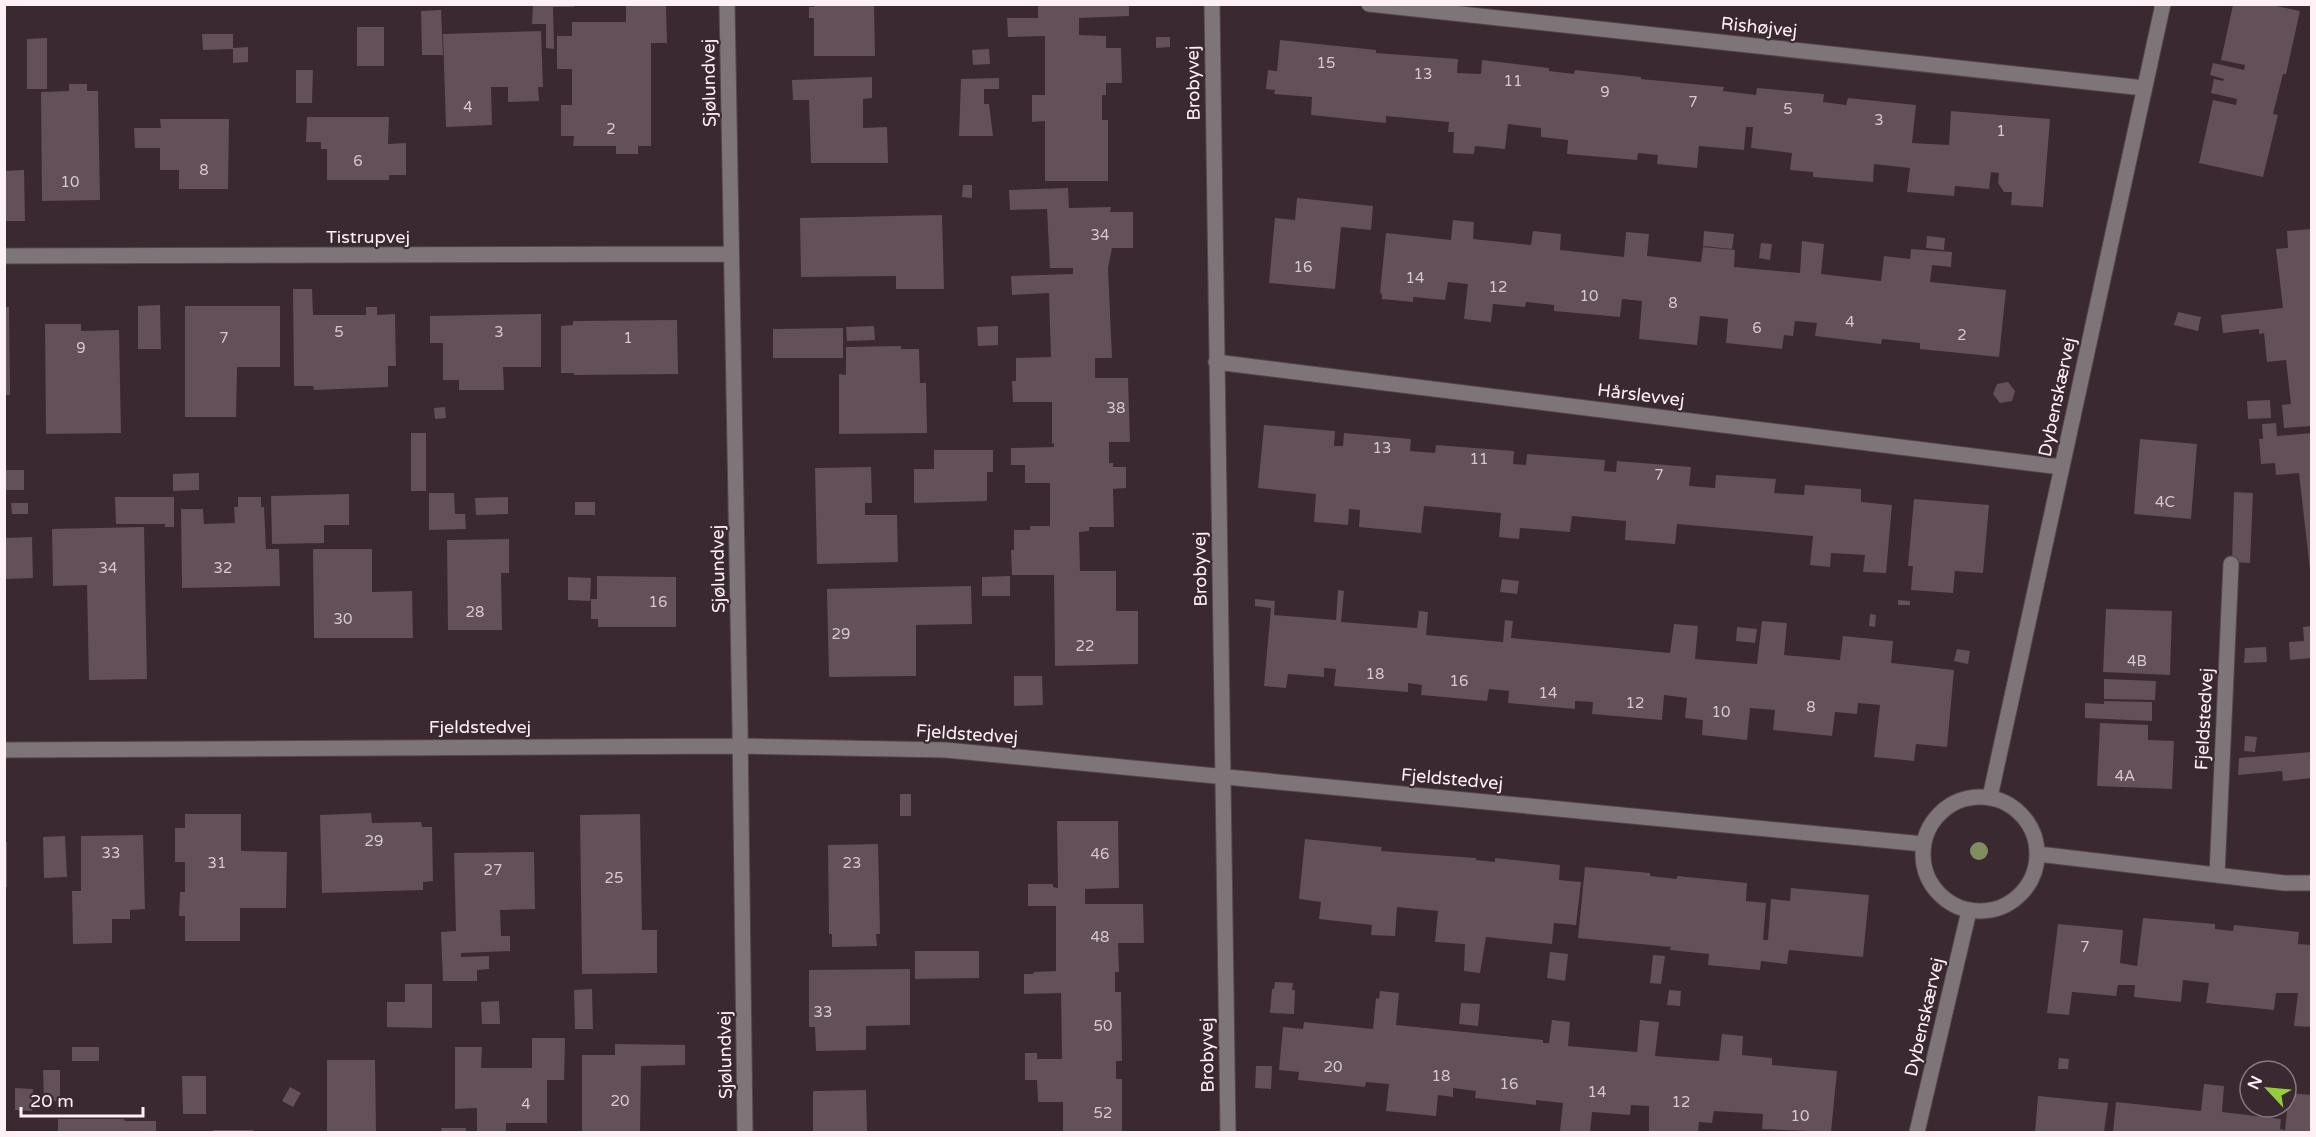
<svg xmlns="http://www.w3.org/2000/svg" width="2316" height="1137" font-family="'Varela Round',sans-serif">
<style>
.building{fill:#635058}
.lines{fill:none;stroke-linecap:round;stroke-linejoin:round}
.minor-casing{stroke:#55454d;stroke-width:17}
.minor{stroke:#7e7579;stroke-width:15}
.tree{fill:#7f8e5f}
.labels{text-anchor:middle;stroke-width:4.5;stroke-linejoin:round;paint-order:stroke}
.number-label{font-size:15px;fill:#d6c9ce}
.street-label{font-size:18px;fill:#fdf1f6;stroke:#3a2931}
</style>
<rect width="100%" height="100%" fill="#3a2931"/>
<path class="building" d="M533,4H574V7H553L554,49L546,48V24H532Z
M814,4H874L875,56H814V18H809V7H814Z
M1038,4H1129V16L1079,18V35L1106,36V48H1121L1122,83H1106V95H1102V120H1108V181H1045V121L1032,122V95H1045V36L1008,37L1007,18H1038Z
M2233,5H2271L2300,11L2286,74H2283L2273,114L2278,115L2263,177L2199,163L2213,100L2236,105L2237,99L2211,93L2214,79L2223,81L2224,79L2210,75L2213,63L2244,70L2245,65L2221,60Z
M626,6H666L667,43H651V146H638V154H616V146H573L574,136H561V105H572V69H557V36H572V22H626Z
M441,10L443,55H422L421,11Z
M357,27H384V66H357Z
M541,31L543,87H538L539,101L508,102V87H491L492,125L446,127L443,34Z
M202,34H233V48L248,47V62L233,63V49L203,50Z
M1156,37H1170V47L1156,48Z
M47,38V89H27V39Z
M1280,40L1376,50V53L1458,59L1457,73L1481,74L1482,60L1549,68V71L1574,74L1575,70L1641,77V79L1724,87L1723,91L1756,95L1757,88L1824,94L1823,102L1846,105L1848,98L1916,105L1912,143L1949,145L1951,111L2050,119L2043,207L2011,205L2012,192H2004L1998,183L1999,173L1991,172L1989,189L1955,186L1954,196L1907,192L1910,168L1874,164L1873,182L1813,177V172L1790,170L1792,153L1751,148L1753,127H1746L1744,150L1699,146L1697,168L1657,164L1658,155L1638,153L1637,160L1567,154L1568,140L1541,137V128L1508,124L1505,149L1475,146L1474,154L1453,153L1454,132H1448L1449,122L1386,116V123L1311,115L1312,97L1274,94L1275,90L1266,89L1268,70L1277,71Z
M989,49L990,64L973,65L972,50Z
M296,70H313L312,103H296Z
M872,77V98L863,99V128L887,127L888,163H811L809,100H793L792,80Z
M999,78V89H984V104H989L993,136H959L961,79Z
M69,84H87V91H98L100,200L42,201L41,92L69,91Z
M307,117H389L388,144L406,143V175H389V180H327V149H321V142H306Z
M160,119H229L228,189H179V170H160V148H135L134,128H161Z
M24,170L25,221H4V171Z
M963,185H972V198L962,197Z
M1068,188L1069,208L1111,207L1110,212H1133V248H1112L1108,268L1112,358H1095V378H1128L1130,442H1109V463H1113V467H1126V488L1113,489L1114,527H1089V531L1079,532L1080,571H1116V611H1138V664L1055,666L1054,575H1012L1011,550H1014V530H1030V526H1050V483H1025V465H1011V448L1054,447V443L1052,444V402H1013L1012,381H1016V358L1051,357L1049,293L1012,295L1011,276L1073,274V268H1050L1047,209L1010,210L1009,190Z
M1297,198L1373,206L1371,230L1341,227L1335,289L1269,283L1275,218L1295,220Z
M942,215L944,289H896V276L801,277L800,218Z
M1453,220L1474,222L1473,239L1531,245L1533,231L1561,234L1560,250L1624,257L1626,232L1649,234L1647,256L1701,262L1703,247L1735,250L1734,267L1800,273L1802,241L1824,244L1821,274L1881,281L1884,256L1910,259L1911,249L1952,252L1951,267L1932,265L1930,282L2006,290L1999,357L1920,349V343L1882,339L1881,344L1815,336L1817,323L1795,321L1793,336L1784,335L1782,349L1726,343L1728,319L1700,316L1697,345L1639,339L1642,301L1622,299L1620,317L1554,311V305L1526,302L1525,307L1493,304L1491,322L1464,319L1468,284L1448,282L1445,300L1413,297V302L1382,299V294L1380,293L1386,233L1451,240Z
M2312,229V426L2284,428L2282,405L2291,404L2286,360L2267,362L2264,333L2259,334V329L2223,333L2221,315L2283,308L2276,249L2288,248L2287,231Z
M1704,231L1734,234L1732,249L1703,246Z
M1927,236L1945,238L1944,250L1926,248Z
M1761,243L1772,244L1770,260L1759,258Z
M293,289H312L313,315H366V307H377V315L395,314L396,366H388V387L314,390L313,386H294Z
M160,305L161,349H138V306Z
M185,306H280V367H237L236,417H185Z
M4,307H9L10,395H4Z
M2178,312L2201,317L2198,331L2174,325Z
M541,314V367H503L504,390H459V380H443V343H430V316Z
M677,320L678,374L574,375V373H561V326L573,325V321Z
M45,324H81V331L119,330L121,433L46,434Z
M874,326L875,340L847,341L846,327Z
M998,326V345L978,346L977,327Z
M843,328V358H773V329Z
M901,346V349H919L920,383H926L927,433L839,434V374L846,375V347Z
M2008,382L2015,391L2012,401L2000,403L1993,394L1997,384Z
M2270,400L2271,418L2248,419L2247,401Z
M445,407L446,418L435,419L434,408Z
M2276,423L2277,436L2312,433V587L2299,473L2276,475L2275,463L2261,464L2259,439H2263L2262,424Z
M1264,425L1335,431L1334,446H1343L1344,433L1411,439L1410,451L1435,453L1436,445L1514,451L1513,464L1526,465L1527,454L1605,460L1604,471L1616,472L1617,461L1691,467L1689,486L1715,488L1716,475L1776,479L1774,493L1804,495L1805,485L1861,489V502L1892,505L1886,573L1863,572L1865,555L1831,553L1830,567L1810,565L1813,536L1677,524L1675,544L1625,540L1626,521L1572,516L1570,532L1520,528L1519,539L1499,537L1501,513L1424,506L1421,533L1359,527L1360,510L1349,509L1348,525L1314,522L1316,494L1258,488Z
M411,433H426V491H411Z
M2140,439L2197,444L2191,519L2134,514Z
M934,450H993V472H987V501L914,503V469H934Z
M871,467L872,503H865V515H897L898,562L817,564L815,468Z
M4,470H24V490H4Z
M199,473V490L173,491V474Z
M2234,492L2253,493L2250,563L2232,562Z
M429,493H454L455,514H465L466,529L429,530Z
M349,494V525H324V543L272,544L271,496Z
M115,497H174V527H165V524H116Z
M238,497H261V507H264L266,549H279L280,586L182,588L181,509H203L204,524L235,523L234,507H238Z
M508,497V514L476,515L475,498Z
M1914,499L1989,505L1983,573L1955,571L1953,593L1911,590L1913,566H1908Z
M575,502H595V515H575Z
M11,503H28V514H12Z
M144,527L147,679L89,680L87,585L53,586L52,529Z
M32,537L33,578L5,579L4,538Z
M509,539V573H501L502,630H448L447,540Z
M313,549H372V592L412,591L413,638H314Z
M597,576L676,577V627H598V619H591V599H597Z
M1010,576V596H982V577Z
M568,577L591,578L590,601L568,600Z
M1502,579L1519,581L1517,594L1500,592Z
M971,586L972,624L916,625V676L829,677L827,589Z
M1338,590L1344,591L1341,622L1417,628L1419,611L1428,612L1426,635L1503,642L1505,620L1513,621L1511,638L1670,653L1674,624L1698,626L1695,659L1757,664L1762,621L1787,623L1784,655L1840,660L1843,636L1893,641L1891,663L1954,670L1947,747L1916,744L1914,761L1874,757L1880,705L1858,703L1857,714L1835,712L1832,736L1773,730L1775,710L1750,708L1747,740L1702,735L1703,720L1685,718L1687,698L1664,695L1662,720L1592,714L1593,702L1575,701V709L1508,703L1509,691L1489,689L1487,701L1421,695L1422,685L1408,683V692L1334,686L1336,669L1324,668V677L1288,674L1286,688L1264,686L1271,608L1255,606V599L1275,601L1274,615L1336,620Z
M1898,600L1910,601V605H1898Z
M2106,609L2172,611L2170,675L2103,672Z
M1870,614L1876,615L1875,627L1869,626Z
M2312,626V658L2290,660L2289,642L2304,641L2303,627Z
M1737,627L1757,629L1755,643L1736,641Z
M2266,647L2267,662L2244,663L2245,648Z
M1957,649L1970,651L1968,664L1954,661Z
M1014,676H1042L1043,705L1014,706Z
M2104,679L2156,681L2155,700L2104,699Z
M2104,701L2152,702V721L2085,718V703L2104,704Z
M2100,723L2148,725V740L2174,741L2172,789L2097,786Z
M2245,736L2257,737L2255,752L2244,751Z
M2312,752V778L2283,781L2282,771L2238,775L2239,758Z
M900,794H911V816H900Z
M371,813L372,823L421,822L422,827H432L433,881L423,882V890L322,893L320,815Z
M185,814H241V851L287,852L286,908H240V941H185V916H179L180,892H185V862H175V828H185Z
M640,814L642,930H657V973L582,974L580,815Z
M1057,821H1118L1119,888L1085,889V904H1143L1144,943H1118L1119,972H1115V992H1121L1122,1061H1116V1079H1122V1132H1063V1102H1038L1037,1080H1025V1053H1037V1059H1062L1061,993L1024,994V974H1033L1034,972L1056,971V906H1028V884H1053V887L1058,888Z
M143,835L145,909L130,910V919H112V943L73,944L72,891H81V836Z
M65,836L67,877L44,878L43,837Z
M1305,839L1382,847L1381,851L1476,858V860L1495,862V858L1560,865L1559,880L1581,882L1576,925L1554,923L1552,944L1486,937L1480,973L1464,971L1465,944L1435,942L1438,911L1397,907L1395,936L1371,935L1372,925L1319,919L1321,902L1299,899Z
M4,842H7V887H4Z
M878,844L880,934H876L877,946L832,947V934H829L828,845Z
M534,852L535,909L500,910L501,936H510V951L461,953V957L489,956V969L477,970V981H443L441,932L456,931L454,853Z
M1585,867L1650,873V876L1677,879V876L1747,883L1746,901L1766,903L1763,940H1768L1771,899L1790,901L1791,888L1869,895L1863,957L1789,950L1787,964L1761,961L1760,970L1708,965L1709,954L1670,950L1671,947L1578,938Z
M2143,918L2215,924V929L2233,931L2234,925L2299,932L2298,944L2312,945V1027L2294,1026L2298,993H2276L2274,1010L2206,1003L2209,983L2183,980L2181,1002L2134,997L2135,985H2118L2116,996L2072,992L2069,1015L2047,1013L2058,924L2123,930L2120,963L2137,966Z
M915,951H979V978L915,979Z
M1550,952L1568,954L1565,981L1547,978Z
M1653,955L1665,956L1661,984L1650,983Z
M910,969V1025L866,1026V1050L816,1051L815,1027H809V970Z
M1275,982L1293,983L1292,990H1295L1294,1014L1270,1013L1272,989H1274Z
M405,984H432V1028L387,1027V1002H405Z
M592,989L593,1029H575L574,990Z
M1669,990L1681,991L1680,1006L1667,1005Z
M1380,991L1399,993L1396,1025L1543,1040V1043H1549L1552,1020L1570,1022L1568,1046L1637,1052L1640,1020L1659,1022L1655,1056L1719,1061L1722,1034L1743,1036L1742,1055L1772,1058V1065L1837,1071L1831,1132L1762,1129L1763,1114L1714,1111L1712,1123L1699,1122L1698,1132H1649V1106L1631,1105L1630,1115L1592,1112L1590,1132L1560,1131L1563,1103L1536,1100V1105L1475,1098L1476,1091L1453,1088V1097L1438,1095L1436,1116L1386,1111L1389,1084L1366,1082L1365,1087L1298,1080L1299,1072L1279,1070L1283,1027L1303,1029L1304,1022L1373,1029L1376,998L1379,999Z
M499,1001L500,1024H482L481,1002Z
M1461,1003L1480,1004L1478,1026L1459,1024Z
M532,1038H565L564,1080H547V1123H506V1132H477V1108L455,1109V1047H482L481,1068H532Z
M615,1044L685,1045V1065L641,1066L640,1132H582V1055H615Z
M72,1047H99V1061H72Z
M2059,1058L2069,1059L2068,1069H2058Z
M327,1060H375L376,1132H327Z
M1256,1066H1272L1271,1089L1255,1088Z
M43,1070H60V1101H44Z
M182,1076H206V1114H183Z
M2204,1084L2224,1086L2222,1112L2281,1119L2280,1129L2285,1130L2289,1093L2312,1095V1132H2113L2116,1102L2201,1111Z
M290,1087L301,1093L293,1107L282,1101Z
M15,1088L33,1089L32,1111L15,1110Z
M866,1090L867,1132H813V1091Z
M2038,1096L2108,1103L2104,1132H2035Z
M58,1119H124L125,1121H156V1132H58Z
M441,1128H466V1132H442Z
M213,1130H253V1132H213Z"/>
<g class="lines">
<g class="minor-casing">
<path id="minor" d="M727,4L740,726L745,1132
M1212,4L1228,1132
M1369,4L2144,88
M4,256L730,254
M1216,362L2061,467
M4,750L740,746L946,750L1923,844
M1923 854a57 57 0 1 1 114 0a57 57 0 1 1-114 0Z
M1990,797L2163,4
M2038,854L2284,883H2312
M2217,875L2231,564
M1917,1132L1969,911"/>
</g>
<use href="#minor" class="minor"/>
</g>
<circle class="tree" cx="1979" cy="851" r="9"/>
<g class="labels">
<g class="number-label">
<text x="1326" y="68">15</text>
<text x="1423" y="79">13</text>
<text x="1513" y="86">11</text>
<text x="1605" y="97">9</text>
<text x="1693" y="107">7</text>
<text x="468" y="112">4</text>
<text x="1788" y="114">5</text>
<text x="1879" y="125">3</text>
<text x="611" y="134">2</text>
<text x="2001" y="136">1</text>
<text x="358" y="166">6</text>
<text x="204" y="175">8</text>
<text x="70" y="187">10</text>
<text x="1100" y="240">34</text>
<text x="1303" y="272">16</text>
<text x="1415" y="283">14</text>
<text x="1498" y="292">12</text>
<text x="1589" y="301">10</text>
<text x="1673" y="308">8</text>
<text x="1850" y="327">4</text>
<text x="1757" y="333">6</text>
<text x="339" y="337">5</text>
<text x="499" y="337">3</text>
<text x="1962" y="340">2</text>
<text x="224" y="343">7</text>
<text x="628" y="343">1</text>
<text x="81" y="353">9</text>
<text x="1116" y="413">38</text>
<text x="1382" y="453">13</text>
<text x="1479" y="464">11</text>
<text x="1659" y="480">7</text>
<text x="2165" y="507">4C</text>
<text x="108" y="573">34</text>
<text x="223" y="573">32</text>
<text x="658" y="607">16</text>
<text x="475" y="617">28</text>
<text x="343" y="624">30</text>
<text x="841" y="639">29</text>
<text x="1085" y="651">22</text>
<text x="2137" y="666">4B</text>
<text x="1375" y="679">18</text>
<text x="1459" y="686">16</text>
<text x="1548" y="698">14</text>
<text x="1635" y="708">12</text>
<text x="1811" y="712">8</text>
<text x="1721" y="717">10</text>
<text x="2125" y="781">4A</text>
<text x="374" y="846">29</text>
<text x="111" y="858">33</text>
<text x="1100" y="859">46</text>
<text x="217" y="868">31</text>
<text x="852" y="868">23</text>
<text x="493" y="875">27</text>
<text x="614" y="883">25</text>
<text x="1100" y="942">48</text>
<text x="2085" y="952">7</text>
<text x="823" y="1017">33</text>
<text x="1103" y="1031">50</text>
<text x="1333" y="1072">20</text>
<text x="1441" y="1081">18</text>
<text x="1509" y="1089">16</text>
<text x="1597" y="1097">14</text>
<text x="620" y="1106">20</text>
<text x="1681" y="1107">12</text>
<text x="526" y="1109">4</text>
<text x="1103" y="1118">52</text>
<text x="1800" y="1121">10</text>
</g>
<g class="street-label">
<text transform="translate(1759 27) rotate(6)" y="6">Rishøjvej</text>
<text transform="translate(709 83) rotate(-91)" y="6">Sjølundvej</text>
<text transform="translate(1193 83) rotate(-91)" y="6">Brobyvej</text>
<text x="368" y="243">Tistrupvej</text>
<text transform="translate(1641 395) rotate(7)" y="6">Hårslevvej</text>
<text transform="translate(2057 397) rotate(-78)" y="6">Dybenskærvej</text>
<text transform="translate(718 569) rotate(-91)" y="6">Sjølundvej</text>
<text transform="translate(1200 569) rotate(-91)" y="6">Brobyvej</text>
<text transform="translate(2204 719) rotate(-87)" y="6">Fjeldstedvej</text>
<text x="480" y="733">Fjeldstedvej</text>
<text transform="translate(967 734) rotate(4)" y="6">Fjeldstedvej</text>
<text transform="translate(1452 779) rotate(5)" y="6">Fjeldstedvej</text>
<text transform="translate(1924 1017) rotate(-77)" y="6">Dybenskærvej</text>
<text transform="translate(725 1055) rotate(-91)" y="6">Sjølundvej</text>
<text transform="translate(1207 1055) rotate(-91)" y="6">Brobyvej</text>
</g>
</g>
<rect width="2316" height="1137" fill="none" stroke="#fdf1f6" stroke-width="12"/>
<g transform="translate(2268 1089) rotate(296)"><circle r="28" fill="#3a2931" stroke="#887980" stroke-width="1.5"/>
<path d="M0-4.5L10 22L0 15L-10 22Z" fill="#95cc3b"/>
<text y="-9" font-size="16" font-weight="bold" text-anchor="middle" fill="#fdf1f6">N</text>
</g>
<path d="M21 1107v9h122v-9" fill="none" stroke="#fdf1f6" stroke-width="3"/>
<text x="30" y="1107" font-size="18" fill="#fdf1f6" stroke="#3a2931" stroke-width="4.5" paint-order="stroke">20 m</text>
</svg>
